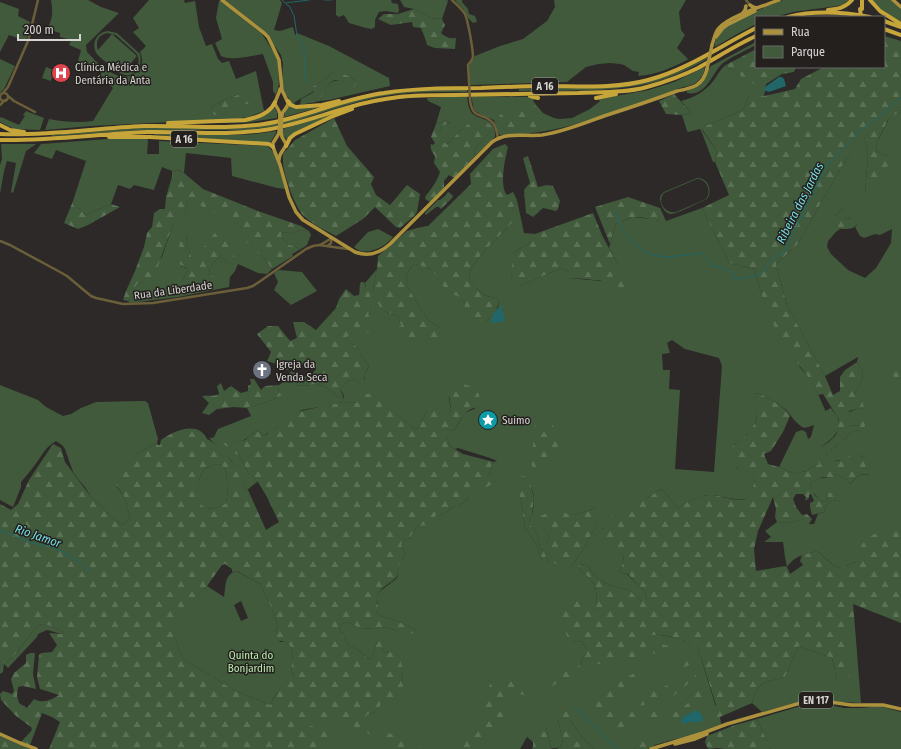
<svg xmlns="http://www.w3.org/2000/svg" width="901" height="749" font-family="'Fira Sans Condensed',sans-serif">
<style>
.green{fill:#405a3b;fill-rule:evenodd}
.forest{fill:url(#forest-firs);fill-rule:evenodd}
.water{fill:#21676a}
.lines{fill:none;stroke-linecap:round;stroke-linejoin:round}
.stream{stroke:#21676a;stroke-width:1}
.minor{stroke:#6b5f39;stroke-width:2.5}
.major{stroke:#ac923d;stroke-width:3.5}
.highway{stroke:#c6a63b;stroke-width:4}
.minor-bridge{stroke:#6b5f39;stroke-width:2.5}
.major-bridge{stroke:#ac923d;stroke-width:3.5}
.highway-bridge{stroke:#c6a63b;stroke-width:4}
.labels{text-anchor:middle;stroke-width:3;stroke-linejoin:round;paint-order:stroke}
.shield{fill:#23201e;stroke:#a19f9d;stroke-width:1}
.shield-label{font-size:10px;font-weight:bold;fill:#d7d5d4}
.poi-label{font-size:11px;fill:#d7d5d4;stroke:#23201e;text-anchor:start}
.street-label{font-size:11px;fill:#d7d5d4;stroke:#23201e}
.park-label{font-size:11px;fill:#b8ebae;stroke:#23201e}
.water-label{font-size:12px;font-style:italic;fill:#76dfe3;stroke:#23201e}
</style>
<defs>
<pattern id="forest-firs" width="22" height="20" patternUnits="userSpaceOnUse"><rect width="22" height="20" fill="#405a3b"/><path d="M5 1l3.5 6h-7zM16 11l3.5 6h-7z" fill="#5b7156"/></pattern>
</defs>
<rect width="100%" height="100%" fill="#2d2928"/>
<path class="green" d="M51,0H88L101,7L119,13L86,45L87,52C99,65 122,88 139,70C143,65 143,58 140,52L146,46L133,32L139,28L133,18L149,0H184L185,3L195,1L199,27L206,46L212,44L218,59L222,63L229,61L236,79L256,71L264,111L248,117L233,119L91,126L45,130L49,119C64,122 78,123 93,121L113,88L104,80L99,79L103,68H94L90,67V65L78,61L81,50L69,45L71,40L60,37V33L47,29C53,19 53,12 51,0ZM239,94L242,104H238L215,115L211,107L228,98L233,97Z
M225,0H280L282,3L274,30L280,31L293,27L295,35L297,33L329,46L389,78L390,86L329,100L320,101C324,89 327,80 342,80L345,84L357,82L349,76L333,71L326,79L317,84L312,88L314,91L295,102L294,105L291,103L290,100L286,95L282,84L283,64L281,55L278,51L266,33Z
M336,0H391L392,3L398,4L399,10L398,13L385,11L379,12L375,20V27L372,29L366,28L349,23L344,15L339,17L336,15Z
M400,0H447L448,1L442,19L430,18L425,14L414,9L404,7Z
M455,0H462V2L468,9L469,14L475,16L477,22L473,23L468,18L464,10Z
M554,0H686L679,12L681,30L685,35L677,48L688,59L687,60C671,68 656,75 638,76L639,72L633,71L624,65L620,64L610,63L598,64L586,67L567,82L470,85C470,80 468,69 470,64C472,61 474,59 475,56L500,46L523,39L547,21L555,7Z
M783,0H849L842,5L837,6L793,12L774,17H756V24L737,34L715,47C714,42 716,37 720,33C731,21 767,6 783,0Z
M871,0H891L901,9V22L882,10Z
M219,1H221L262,34L274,52L278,61L279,84L276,95L273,91V82L263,54C251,56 231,61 221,56L215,43L222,39L216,18Z
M0,2L19,9L18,16L30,22L26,41L9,35L0,52Z
M108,31L117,33L140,54C141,60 141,64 138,69C128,82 117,72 109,64C105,61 100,58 97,54C90,44 97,32 108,31ZM107,33L112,34L116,35L137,54C142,65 135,75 123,72L137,56L112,34L98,50C95,42 98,35 107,33Z
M756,42V45C745,51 733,56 723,63C712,72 707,97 687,93V91L695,87L711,66Z
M708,57L707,59C689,69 671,78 651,83C608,93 563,90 519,91V89L616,87L665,77L687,68Z
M0,59L15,66L4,89L0,93Z
M726,65L728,68L756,84H766L764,96H749L743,110L703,127L702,130L717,151L715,162H713L702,133L700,129L688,132L687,131L682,115L692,114L681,101C695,97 705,92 714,80C718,75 720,69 726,65Z
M46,67L54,70L51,81L42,78Z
M705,67C704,79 694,86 683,87C624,108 563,136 500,135L498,133L494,120L481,115L474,110L471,96L532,97L536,98L533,101L543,113L554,118L560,119L572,118L590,109L600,101L598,99L649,90L674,82Z
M467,89V92C440,92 411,91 384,96C350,102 317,115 283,125V122C317,113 350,100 384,94C411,89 439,90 467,89Z
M467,96C468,102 468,107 471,112C477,120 490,117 494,128C495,131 495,134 495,137L475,156L474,150L490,132L491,127L462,129L447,144L438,140L439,132L442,126L450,123L446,120L436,124L441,107L428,101L427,98Z
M289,106L320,107L284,117L285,111Z
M274,107L277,112V118L244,123H208L248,120Z
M901,110V530H881L859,561L848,565L837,568L817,551C803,555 796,555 787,567L785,557L783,542H764L771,537L765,531L777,522L790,523L799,520L809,524H814L818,514L824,512L827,504L832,500L838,501L843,503L836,494H833L828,496L827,501L822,502L819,499L810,488L811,482C819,478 822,477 831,478L836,474L847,480L850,484C856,478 860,472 869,475L865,467L863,457L857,455L858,465L851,459L833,461L827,457L826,454L847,437L851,432L858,430L864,432L860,426L849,425V412L857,409L863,408L855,393L862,381L863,371L857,362L858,357L825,376L787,305L776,264L797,245L846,159L864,135L868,155L865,195L888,156L882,154L877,151L876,144L889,119ZM844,205V216L847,219L850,218L859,222L855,227L860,236L864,238L875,234L880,235L892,229L891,243L876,268L865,278L848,270L831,254L827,247L828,241L836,232L835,216L841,211Z
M26,111L44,118L40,130L14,129L0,122V118L1,117L19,125L25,116L23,115Z
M330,115H332L287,140L283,135V129Z
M277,123V126L248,130H143L52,136L51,135L137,128L165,127L218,128Z
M276,131V133L270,143L155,135L154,134L241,135L255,134Z
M121,138H147L148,141L147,154H159V141L268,146L274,153L286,189L277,188L232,176L231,158L186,153L184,173L178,170L172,171L162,167L154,190L134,185L130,189L118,185L111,204L86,215L77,207L73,201L86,161L56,150L52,159L34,153L41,144Z
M1,144H36L35,145L26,151L13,193L11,192L16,163L7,161L4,171L0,194V165L2,159Z
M697,178C708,178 713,190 707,199C700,202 677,214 671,214C666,214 662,208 661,203C659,198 660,195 664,192ZM697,179C707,179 712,191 706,199L676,212C664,214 657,201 664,193Z
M517,200L524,233L536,234L531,242L516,251L513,254L514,258L511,280L520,286L561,268L569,272V278L600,281L619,267L609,248L616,224L633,217L652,219L659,221H666L702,208L729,263L755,269C761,304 778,333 797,363C801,370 808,375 812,382C817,391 821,401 825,410V411L831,408C833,412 837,415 838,419C843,431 830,441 821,447L819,464L810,468L807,471L801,472L795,474L779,467L796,432L802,430L806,432L808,439L811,437L814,425C811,426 806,429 802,427C796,423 791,416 787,411C779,403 768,398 758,393L755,394C756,401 757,408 757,414C757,428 744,437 734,445L736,467L740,471L748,467L755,480C753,485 752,494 749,497C741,504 720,494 709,495C698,496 687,502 678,508L676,507L663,490L661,489L602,528L613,546L624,556L620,573L627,574L636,583L645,591L647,601H641L629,590L611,586L596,577L587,565L578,564L581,572C598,582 597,591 596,609L592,608L585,603L563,618L566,630L567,639L572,642L577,641L582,642L587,650V653L581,659L582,665L631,645L650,636L654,635H660L677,638L695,645L698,648L721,724C707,730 691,736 676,739C658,742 650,734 634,749H594L583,738L569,719L558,720L563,743C560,748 556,749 551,748L546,727L530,732L520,749H317L286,726L292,709L360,722L368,714L375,712L382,702L403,685L401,678L403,671L390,652L386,653L384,652L382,648L377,641L372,658L369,659L361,652L348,644L339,628L342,624L347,622L360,628L376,629L385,627L398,631L416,630L395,620L380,616L376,612L378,603L376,599L379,592L396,579L398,576C396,569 402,560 405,554L401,544L409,538L418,526L426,525L435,516L443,514L453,507H458L461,504L469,498L468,496L488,479V476L490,475L492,464L494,462L497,461L490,458L458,448L455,449L448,445L449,442L446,437V429L454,431L465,413L476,408L449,397L451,411L442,423L439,415L427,410L421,424L416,430L374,395L358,402L350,403L343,402L333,404L328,407H319L302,410L287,419L274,430L263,436L259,432L255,431L249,437L242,441L237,440L230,442L229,447L239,455L249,474L254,477L257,482L247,490L245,489L243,483L231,460L209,438H212L214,437L218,429L251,416L247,408L273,400L282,395L278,391L279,385L285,381L291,371L297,385L304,386L316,384L326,387L338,397L344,399V396L340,389L348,381L354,379L359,383L367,387C363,378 364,375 369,366L363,358L355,345C350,344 348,342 347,337L354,332L362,334L369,332L375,333C367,327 367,323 368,314L371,311L365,283L377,269L373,290L384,311L398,316L401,326L441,328L428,320L407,286C406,278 407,268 415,264L430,269L433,271L448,292L458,295L465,303L487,321L498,307L499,302L496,298C486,296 485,296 477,289C472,284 468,280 470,272C471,263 504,231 512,223V210ZM672,340L685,349L719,358L722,366L714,472L675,469L680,390L669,389L670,370H663L662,354L670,353L667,343ZM516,478L531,483C531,489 534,494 534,499C534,505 533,511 532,516L530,517L529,523L537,534L540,548L544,551L547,559L550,563L542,560L536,544L525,528L521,501ZM596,508L598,522L586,545L572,566L546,543L549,536L535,518L574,515Z
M188,202H195L240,225L244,239L265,259L272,269L267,274L258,273L238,264L235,271L230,277L229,287L178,297L130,303L128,301L137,284L144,281L162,257L174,222L185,215ZM188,232L186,240L193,263L234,237L229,263L220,257L215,261L209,269L211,276L220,278L183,280L188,269L181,266Z
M378,229L393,237C385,247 365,258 354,247L368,232Z
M300,230L309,231L311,235L307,245L301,249C293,246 284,244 281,235L284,232L291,234Z
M279,270L302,272L317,291L291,305L274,290L278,282L274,273Z
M0,385L38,400L46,407L63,416L71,414L81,408L96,402L140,401H145L148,403L158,439L157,443L136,454L116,486L125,498L130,518L123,525L120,524L91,497L85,487L78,479L73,472L65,449L62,445L56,441C45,448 44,452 37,462C32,469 27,475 21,482V487L13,507L0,500Z
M218,464C221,465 224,467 225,470C228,476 228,497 226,503C220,508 206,512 200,504C195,495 198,474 206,468C209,466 214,465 218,464Z
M236,571L260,584L274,613L278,628L275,632L280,642H285L291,647L293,653L291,669L294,677L286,680L274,697L270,705L234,690L183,659L174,636V620L207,586L224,597C226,586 224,575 236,571ZM241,601L248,618L241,621L234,605Z
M846,620L855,627L861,703L840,702L813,698L762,712L752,703C758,680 764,683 785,677L798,646L832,658L837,679Z
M38,625C48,624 55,627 63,632L62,634L47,630L38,634L37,637L8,668L4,664L3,672L0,674V666L13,657Z
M817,702L844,708H861L879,706L901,712V749H771L767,746V741L757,719L811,703Z"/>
<path class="forest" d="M414,9L425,14L430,18L442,19L445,25L441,33C445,37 450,39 456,38L455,49L435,48L427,45C426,39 423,34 421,28L413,27L412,22L391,25L378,19L384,14H398Z
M884,36L901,41V110L888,120L876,144L877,151L882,154L888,156L891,160L870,197L865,195L868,155L864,136L846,159L797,245L776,264L787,305L825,376L833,395L840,391V377L845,370L857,362L863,371L862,381L855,393L862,399L864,408L857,409L849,411V425L860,426L861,414L864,413L865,422L864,433L858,430L851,432L847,437L826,454L827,457C837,464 841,461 850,455L851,459L857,464V455L863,457L868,464L865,467L870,475C860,472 857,477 850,484L847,480L836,474L834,477L831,478L823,477L811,482L810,488L815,492L814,494L822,502L827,501L828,496V493C834,492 842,496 847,499L846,502L843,503L838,501L832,500L827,504L824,512L812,515L810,507V503L814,501L811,494L809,495V498L805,501L806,497L803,494H796L793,499L796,507L802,515L807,514L812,519L809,524H801L799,520L790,523L777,522L775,517L776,509L773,497L758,531L754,549L756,571L785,566L787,567L790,574L803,565L800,561L802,555L817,551L826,559L837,568L848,565L859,561V549L866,539L881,530H901V623L853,604L855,627L846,621L850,679L841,682L837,679L832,658L798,646L785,677C764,683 758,680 752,703L720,717L721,724L714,727L710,721L705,720V715L716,705L698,648C692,642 668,635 660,635C655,634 649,636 645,639L669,646L672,649L667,651L593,665L583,672L561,681L538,695L530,697L510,691L506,694L507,706L502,720L467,749H454L463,743L478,732L490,684L504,678L523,688H533L557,674L582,665L581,659L587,653V650L582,642L577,641L568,643L563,618L558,613C558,609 559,608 562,605C569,600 577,599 584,602C589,604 591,608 596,609C597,591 598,582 581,572L578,564L587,565L596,577L611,586L629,590L641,601H647L645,591L636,583L628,574L620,573L624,556C614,548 602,537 602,522L649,497L661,489L663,490L676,507L678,508C687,502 698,496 709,495C720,494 741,505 748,497C752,494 753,485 755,480L748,468L743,471H740L727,457L734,445L747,434L756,422L757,415L755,394L758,393C770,399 782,404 790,416L783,432L771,451L764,454L768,464L779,467L795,474L801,472L807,471L810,468L819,464L816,457L821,447L829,442L836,435L838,428L839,420L823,394L818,395C816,390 814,385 811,381C803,369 793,359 785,346C771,323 760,296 755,269L729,263L702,208L729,195L715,162L717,151L702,129L703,127L743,110L749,96H764L795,89L801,79L824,67H884Z
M756,49V67H796L794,72L782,74L766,84L756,85L728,68L726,65Z
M333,71H342L343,74L349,76L357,82L352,91L346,88L345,84L342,80C340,80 337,80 335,80C326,83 323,93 320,101L300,105L301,99L314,92L311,88L317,84L326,79Z
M239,94H251V104H238C229,115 228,115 214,115L211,107L228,98L233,97Z
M674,94L692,114L682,115L666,114L659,101Z
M536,106L540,115L545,120V125L534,130L514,128L504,130L499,115Z
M334,118L347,146L374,177L371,184L376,195L390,205L407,185L420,194L417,212L414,216L400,228L396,227L375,207L363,219L336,236C325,230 313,225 304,216C295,208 284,175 283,163C283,160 283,157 283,154L295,140Z
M446,120L450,123L442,126L439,132V140L447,144L462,129L470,123L473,125L487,122L492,127L490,132L474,150L475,156L454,178L449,175L444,181V188L431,202L426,200L425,197C431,189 437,182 440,172L434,163L435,156C432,152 430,149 431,144L433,145L435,143L431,137L436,124Z
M505,144L508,147C505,159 499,186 507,195L513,192L517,200L512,210V223C504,231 471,263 470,272C468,279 472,284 477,289C485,296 485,296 496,298L499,302C497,311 489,319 482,325L464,317L465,303L458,296L448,293L433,271L430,269L415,264C407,268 406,278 407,286L428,320L441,328L447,334L441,343L395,340L392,329L401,326L398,316L384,311L380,308L373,290L377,269L378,256L407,231L417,228L428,226L471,184L470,174L493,149Z
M528,156L538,187L547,185L553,186L560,201L558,209L556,211L543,208L533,217L526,213L524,190L530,183L523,158Z
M177,170L184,173L203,189L258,211L301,226L309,231L300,230L291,234L284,232L281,235C284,244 293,246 301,249L292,254L293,256L272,269L265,259L243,239L240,225L195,203L188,202L185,215L183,219L174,222L154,277L150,283L144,281L137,284L128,301L123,300L126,291L135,271L144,247L147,233L152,227L154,213L160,209H165L166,197L172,177V171Z
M448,192L450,193L453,196L452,198L441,209L439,207H436L426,215L425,214V213L438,200H440L445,196Z
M628,197L660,208L666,221C655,222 645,216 634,217C628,218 621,222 616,224L610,244L595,207Z
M73,201L77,207L86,215L111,204L120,207L88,225L78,229L64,223Z
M844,205H847L849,209L844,216L847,219L856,217L859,222C853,230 850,229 840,229L836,232L832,229L835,216L841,211Z
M593,213L602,235L619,267C614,283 599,281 586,279C580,279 575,278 569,278V272L561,268L520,286L515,284L511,280L513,254L516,251L531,242L535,234Z
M217,230L234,237V262L229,263L220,257L215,261L209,269L211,276L221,278L215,284L193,288L183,280L188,269L177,263L181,233L185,232H188L186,240L193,262Z
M624,276L633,287L631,292L621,291L609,286C612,280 618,277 624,276Z
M361,282H364L365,284V286L370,294L371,311L368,314L370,319L368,320C368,326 370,329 375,333V337H372L369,332L366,334H363L362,336L359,338L355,336L354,333L347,337C348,342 351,344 355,345L363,358L369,366L366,371L364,379L368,383L369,386L367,388L369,390V392H366L364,387H361L359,383L354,379L348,381L340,389L344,399L338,397L326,387L316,384L304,386L297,385L291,371L304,377L313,373L316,369L309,361L287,370L280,365L267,361L271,352L257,334L268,326H278L290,341L297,338L293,322H304L316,330L336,308L339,299L346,289L354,296L359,295C360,291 359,285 361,282Z
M901,358V378L891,376L890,370Z
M250,379H254L261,390L265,386L279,385L278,391L282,395L273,400L247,408L234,407L217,409L209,415L202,413L209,403L202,396C209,395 212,397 219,394L217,386L221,383L224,391L231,386L241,393L248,391V386L251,384Z
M460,382L471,387L479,394C480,412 472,405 465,414C461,418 457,426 454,431L446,429V437L449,442L448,445L463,454L494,462L492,464L490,475L488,476V479L491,480L492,484L485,488L481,492H474L468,496L469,498L461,504L458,507H453L443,514L435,516L437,522L435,525L418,526L409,538L401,544L405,554C402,560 396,569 398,575C393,583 379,587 377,597C376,600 378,604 378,607L376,612L380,616L395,620L416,630C413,634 409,634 403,635L398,631L385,627L376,629L360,628L347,622L342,624L339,628L348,644L361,652L369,659L372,658L377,641L384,638L385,642L382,648L384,652L386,653L390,652L397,653L400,659L403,671L401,678L403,685L399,697L382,703L375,712L368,714L361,722L374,727L427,749H398L394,744L343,723L325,718L294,717L292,720L328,731L333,735L332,741H330L316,738V742L329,749H49L60,722L52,717L42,713L30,745L21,742L32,730L31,727L16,716L1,700L0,694L3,691L12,694L14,691L11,679L14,673L26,663V655L30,653H35L33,674L36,689L23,686L18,687L17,696L19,703L27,708L34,699C43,704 51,700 59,695L40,689L37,677L39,655L41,653L52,652L57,645L49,633L62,634L63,632C55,627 48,624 38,625L13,657L0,666V504L11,510L18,504L29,480L53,444L61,448L65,462L91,497L120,524L123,525L130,518L125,498L116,485L121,469L136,454L157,443L158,445H160L161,440C173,431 198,420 207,439C225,448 240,470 245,489L247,490L248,489V490L266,530L279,522L267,497L258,482H257L254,477L249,474L239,455C235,454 230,451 229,447L226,446L223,444C226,442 235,440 239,440C240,440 241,441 242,441C247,440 252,434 255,431L259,432L263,436L268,434L269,431C275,430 277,429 279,423L285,421L288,417L293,413L319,407H328L333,404L343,402L350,403L358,402L360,396C363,395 369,393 372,394C379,396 408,424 416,430L421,424L427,410L436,402L442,422L451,411L449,391L451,387ZM218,464C221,465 224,467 225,470C228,476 228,497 226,503C220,508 206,512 201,504C195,495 198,474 206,468C209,466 214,465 218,464ZM225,564L232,569V572L237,571L260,584L274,613L278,628L275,632L277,640L285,642L291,647L293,653L291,669L294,677H288C281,686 275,695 270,705L234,690L183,659L174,636L175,620L207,586L222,565Z
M542,417H546C550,423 557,429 560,435C568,452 549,464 538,474H535L532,466L531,462L536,420Z
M524,476L530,477L531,483L532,491L534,498L532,516L530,517L529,523L537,534L540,548L544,551L547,559L550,563V567L547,566L542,560L536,544L525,528L521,501L517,488L516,478Z
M596,508L598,510V522L586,545L572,566L552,563L546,543L549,536L534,518L559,509L569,515H574Z
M682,655L690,661L691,663C686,668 678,670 672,666L675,659Z
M644,668H663L664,669L652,672L619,696L617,710L619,715L638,711L641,714C653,709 671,714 682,708C688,705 693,696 697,691L700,690L702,693L703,697L696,708L678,718L635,723L616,729C600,721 592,719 584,702L588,698Z
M693,670L696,672V677L673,696L640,706L636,708H633L631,705L638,696L662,688L675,681L689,671Z
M567,709L573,710L569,719L583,738L594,749H557L561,746L563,743L558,720Z
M757,719L767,741V746L771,749H725L717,748L709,749L707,747L705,742L707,736L735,725Z
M543,725L546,727L551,748L552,749H532L533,746V742L527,737L530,731Z
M0,736L30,749H0Z
M651,739H675L655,745L648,749H634L640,743Z"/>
<path class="water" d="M779,77H782L784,79L786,86L769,92L766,91L761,93L765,90V87Z
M501,306L503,307L502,310L504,316V321L502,322C499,322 495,322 493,324V323L491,321C492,318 493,314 495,311C497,309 499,309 501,306Z
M696,710C698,711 703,715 703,718C703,719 702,720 702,722H689L684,724L682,723L681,722V720L683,717Z"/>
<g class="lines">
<path class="stream" d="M282,0L285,3L309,0
M324,0H331
M286,4L290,7L293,14
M294,15L297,36L304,47L305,82
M614,211L623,230L637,247L651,255L666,257L703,253L712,266L721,267L733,273L735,279L757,276L765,270L774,257L783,253L828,164L861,129L871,123L901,98
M0,530L32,543L53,547L79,561L89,572
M574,707L596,728
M596,728L604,736
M605,737L612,745
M613,745L617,749"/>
<path class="minor" d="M452,0C456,4 462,9 465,14C468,21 473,49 473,57C472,61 470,63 468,65L469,81
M746,0L750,5
M3,93L8,87L28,41L38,0
M0 97a4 4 0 1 1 8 0a4 4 0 1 1-8 0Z
M8,96L14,101L35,112
M470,100C473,122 483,111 493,123C496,126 497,133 498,138
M0,105L5,100
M0,241L10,245L60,272L67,276L91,296L96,298L123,304L153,303L247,288L253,286L259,282L306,249L313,246L319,245L348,249
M320,245L332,238
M328,246L331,243L332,238"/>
<path class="major" d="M222,0L264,33L268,37L272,45L279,60L282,90L288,103C288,108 283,110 282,114
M893,0L901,7
M750,5L753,7L757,8
M742,14L745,10L746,6
M716,37L723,28L727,25L755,11
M712,45C714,39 715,32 719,28C729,16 764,6 779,0
M280,115L279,111L275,104C275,99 279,95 280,89
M279,133L278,135L273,143V147L280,165L289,197L296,212L303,220L308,223L355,252C368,257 380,253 390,244L492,142C507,131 525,137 542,135C563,132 585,123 604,116C629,108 653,100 677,91C692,88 703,86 707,69
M279,160C279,152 285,150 286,144L282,137L281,132
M0,734L20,743L36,749
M675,744L695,739L707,734
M651,749L703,733L727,724L811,700H816L851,705H883L901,709"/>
<path class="highway" d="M862,0V9
M870,0L880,11L901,24
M828,10C838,9 845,8 852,0
M788,17C815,10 843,12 870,17
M884,21L901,27
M884,29L901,35
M530,96L538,98
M596,98L616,94
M288,101L291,105L296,107L322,105L339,101
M168,123L245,120C256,118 270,114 275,102
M0,125L10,130L24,132
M0,134C48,136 96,128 144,126C184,125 224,130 264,124C305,118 343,98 384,93C416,88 449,88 481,88C503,87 525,86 547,86C580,86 615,89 648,80C687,70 720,46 756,28
M109,137H150L269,144L273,147
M0,140C50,141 98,134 147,132C186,131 225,136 264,130C293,126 321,115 350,107C366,102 383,99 399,97C417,95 435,95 454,95C495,94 537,94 578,93C601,92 625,93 647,87C665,82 682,76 698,68C718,57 736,45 756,36
M286,146L290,138L295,134L331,117L352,109"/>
<path class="minor-bridge" d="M469,81L470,100"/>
<path class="major-bridge" d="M707,69L712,45
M281,132L282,114
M279,133L280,115"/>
<path class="highway-bridge" d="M860,9L861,17"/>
</g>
<defs>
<g id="hospital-disc" transform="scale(1)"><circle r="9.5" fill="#e0444e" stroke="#23201e"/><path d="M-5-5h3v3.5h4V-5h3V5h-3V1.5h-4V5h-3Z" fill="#fff"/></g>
<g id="church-disc" transform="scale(1)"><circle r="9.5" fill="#6b7280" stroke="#23201e"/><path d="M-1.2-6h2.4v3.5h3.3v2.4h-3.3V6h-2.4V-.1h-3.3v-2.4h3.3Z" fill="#fff"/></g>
<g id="sight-disc" transform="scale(1)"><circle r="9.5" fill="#0f9aa8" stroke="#23201e"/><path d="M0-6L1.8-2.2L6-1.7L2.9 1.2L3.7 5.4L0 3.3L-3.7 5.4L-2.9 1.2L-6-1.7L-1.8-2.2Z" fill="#fff"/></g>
</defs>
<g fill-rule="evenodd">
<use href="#hospital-disc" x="61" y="73"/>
<use href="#church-disc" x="262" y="370"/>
<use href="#sight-disc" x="488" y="420"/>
</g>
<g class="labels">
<g class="shield">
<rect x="532" y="78" width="26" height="16" rx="3"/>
<rect x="171" y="131" width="26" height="16" rx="3"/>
<rect x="799" y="692" width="34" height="16" rx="3"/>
</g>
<g class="shield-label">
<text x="545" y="90">A 16</text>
<text x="184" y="143">A 16</text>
<text x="816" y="704">EN 117</text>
</g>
<g class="poi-label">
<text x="75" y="71">Clínica Médica e<tspan x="75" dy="13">Dentária da Anta</tspan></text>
<text x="276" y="368">Igreja da<tspan x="276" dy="13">Venda Seca</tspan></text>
<text x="502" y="424">Suimo</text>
</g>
<g class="street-label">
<text transform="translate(173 290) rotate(-8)" y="4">Rua da Liberdade</text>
</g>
<g class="park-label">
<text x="251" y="659">Quinta do<tspan x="251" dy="13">Bonjardim</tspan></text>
</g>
<g class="water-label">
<text transform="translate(800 203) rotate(-63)" y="4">Ribeira das Jardas</text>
<text transform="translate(38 536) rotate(19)" y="4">Rio Jamor</text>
</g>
</g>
<rect x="755" y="16" width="130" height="52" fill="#23201e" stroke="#6b6867"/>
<rect x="763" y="29" width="20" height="6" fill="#ac923d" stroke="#6b6867"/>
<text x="791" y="36" font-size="12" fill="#d7d5d4">Rua</text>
<rect x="763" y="46" width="20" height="12" fill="#405a3b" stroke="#6b6867"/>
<text x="791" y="56" font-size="12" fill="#d7d5d4">Parque</text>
<path d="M18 34v6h62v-6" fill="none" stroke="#d7d5d4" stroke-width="2"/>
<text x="24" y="34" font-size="12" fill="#d7d5d4" stroke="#23201e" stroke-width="3" paint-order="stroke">200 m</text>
</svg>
